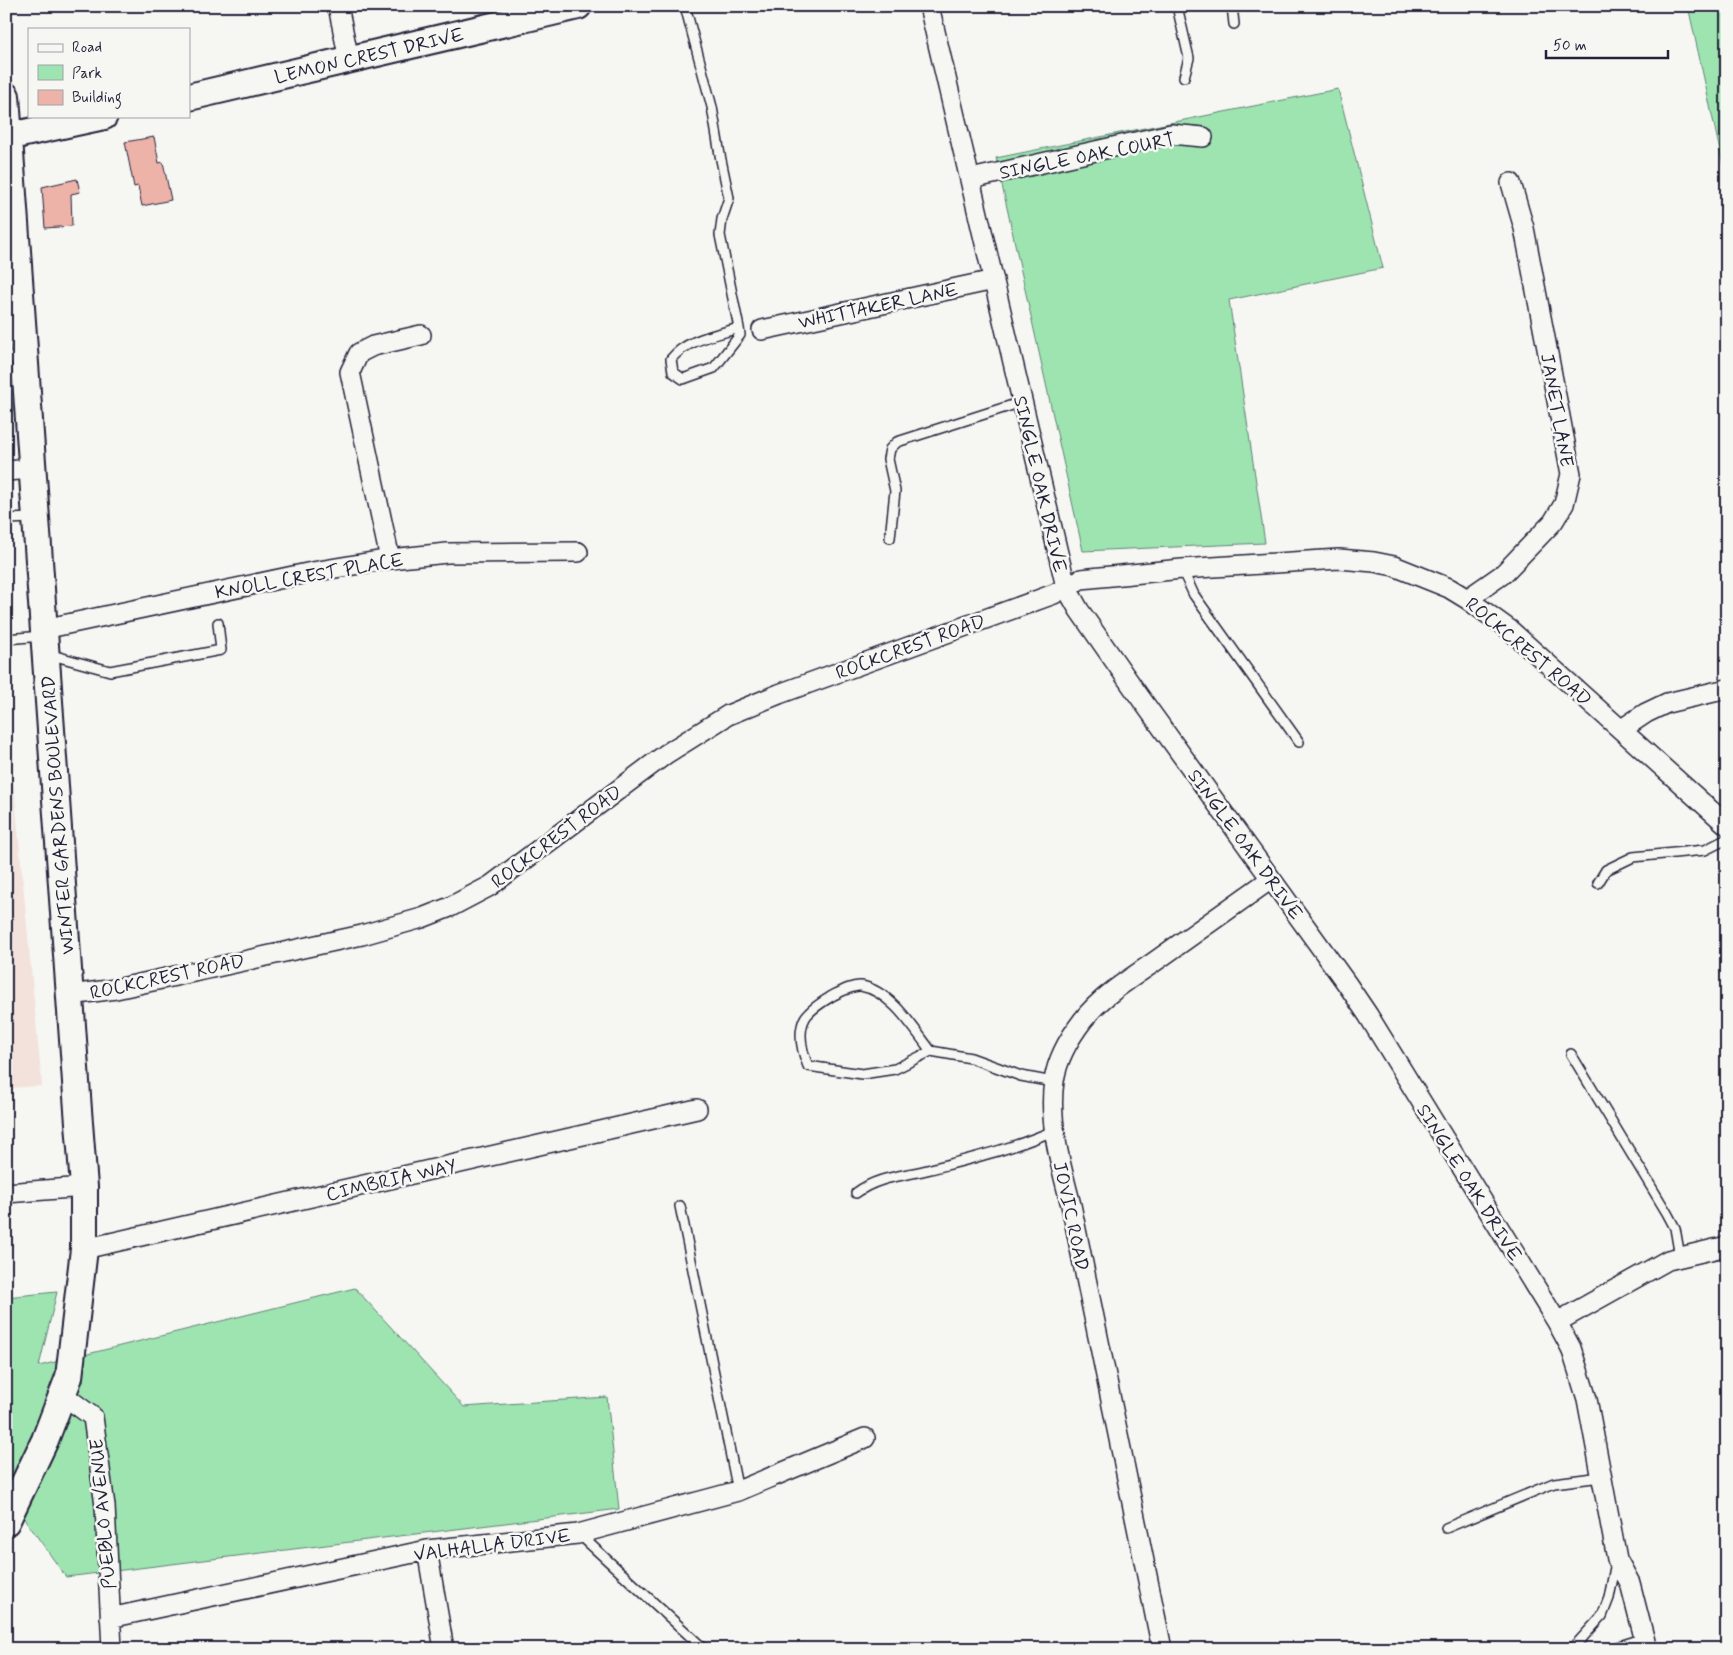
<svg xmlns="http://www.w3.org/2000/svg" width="1733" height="1655" font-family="Mynerve,sans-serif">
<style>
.built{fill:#f3e2dc}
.green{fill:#9ee4b1;stroke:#608376}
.building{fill:#edb3a9;stroke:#22223b}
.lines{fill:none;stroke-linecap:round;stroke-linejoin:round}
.lane-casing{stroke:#22223b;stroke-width:12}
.street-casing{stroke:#22223b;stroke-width:22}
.secondary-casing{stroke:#22223b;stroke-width:30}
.lane{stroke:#f6f6f2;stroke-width:9}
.street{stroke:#f6f6f2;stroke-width:19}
.secondary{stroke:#f6f6f2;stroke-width:26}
.labels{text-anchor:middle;stroke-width:5;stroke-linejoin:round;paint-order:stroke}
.street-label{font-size:19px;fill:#22223b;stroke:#f6f6f2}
</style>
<rect width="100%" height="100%" fill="#f6f6f2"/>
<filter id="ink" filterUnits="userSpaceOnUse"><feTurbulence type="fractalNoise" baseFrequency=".02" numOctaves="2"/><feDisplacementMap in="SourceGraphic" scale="10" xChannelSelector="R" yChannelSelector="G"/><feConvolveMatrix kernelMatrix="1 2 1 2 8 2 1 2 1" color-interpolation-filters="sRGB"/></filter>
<g filter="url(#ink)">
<path class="built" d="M6,702L42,1086L6,1088Z"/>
<path class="green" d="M1688,6H1727V183Z
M1338,89L1383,268L1229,300L1265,543L1083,551L996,158Z
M355,1288L464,1407L607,1397L619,1509L66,1577L6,1493V1297L57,1292L39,1366Z"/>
<path class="building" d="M154,137L159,163L163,162L171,200L142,206L138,186L134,187L125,142Z
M77,179L80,192L71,194L72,226L45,228L42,187Z"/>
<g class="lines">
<g class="lane-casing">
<path id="lane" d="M685,6L712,107L720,155L729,198L722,219L720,235L739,328L740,335L714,368L683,379L673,372L671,359C687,339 716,335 739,328
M1177,6L1189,58L1184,77
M1232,6L1234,24
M6,358L23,357
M6,519L34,518
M890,538L895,491L888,459L890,449L897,442L1022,402
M1182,569L1194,595L1299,742
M6,639L42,636
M48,654L110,671L221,650L218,623
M1598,883L1606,870L1633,857L1705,850L1727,839
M931,1051C914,1029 891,991 861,986C852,985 840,992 832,996C824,1001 810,1009 805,1018C797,1033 802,1051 808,1066L862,1074L895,1069L931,1051L971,1058L1021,1076L1053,1082
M1571,1054L1667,1213L1675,1228L1680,1257
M856,1193C878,1176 905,1176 931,1169C973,1158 1015,1148 1055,1130
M680,1206L738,1491
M1446,1528L1554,1483L1601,1477
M579,1534L704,1649
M1572,1649L1602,1616L1609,1598L1616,1562
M1610,1649L1645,1638"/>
</g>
<g class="street-casing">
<path id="street" d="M338,6L349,60
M929,6L1066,587L1079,610L1139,696L1347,984L1368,1015L1557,1322L1571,1348L1587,1399L1617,1559L1630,1583L1647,1649
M971,179L1171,134L1203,137
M762,330L994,280
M6,471L33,469
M390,559L350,372L359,353L373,346L421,335
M1467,599L1503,574L1553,522L1564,504L1571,474L1524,228L1511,183
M44,629L312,572L390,559L447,553L578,552
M1622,729L1646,713L1667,703L1727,689
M70,995L116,989L362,935L422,918L450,907L490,886L666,754L728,715L779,694L1054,594L1081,579L1182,569L1339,559L1374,562L1394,566L1449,588L1467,599L1510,630L1727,825
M6,1193L84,1187
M84,1249L697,1109
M1557,1322L1668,1260L1727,1246
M62,1394L93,1417L105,1506L112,1649
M427,1550L444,1649
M110,1618L427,1550L578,1534L738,1491L865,1438
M1162,1649L1071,1205C1061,1167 1048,1121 1054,1081C1057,1060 1070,1037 1083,1020C1102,995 1132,978 1157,960C1195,933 1233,906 1271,879"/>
</g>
<g class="secondary-casing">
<path id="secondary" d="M6,96L78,1110L84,1187V1249L69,1377L45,1440L6,1522
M189,97L578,6
M6,137L104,116"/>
</g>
<use href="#lane" class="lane"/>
<use href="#street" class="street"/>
<use href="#secondary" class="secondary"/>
</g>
</g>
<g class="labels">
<g class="street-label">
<text transform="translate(369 55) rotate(-13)" y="7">LEMON CREST DRIVE</text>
<text transform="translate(1087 155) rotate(-11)" y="7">SINGLE OAK COURT</text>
<text transform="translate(878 305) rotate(-12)" y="7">WHITTAKER LANE</text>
<text transform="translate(1558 410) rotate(80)" y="7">JANET LANE</text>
<text transform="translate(1041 484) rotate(77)" y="7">SINGLE OAK DRIVE</text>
<text transform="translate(309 575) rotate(-10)" y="7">KNOLL CREST PLACE</text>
<text transform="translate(910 646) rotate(-20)" y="7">ROCKCREST ROAD</text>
<text transform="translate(1529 651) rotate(40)" y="7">ROCKCREST ROAD</text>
<text transform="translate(57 815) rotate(-94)" y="7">WINTER GARDENS BOULEVARD</text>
<text transform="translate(556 836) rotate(-37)" y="7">ROCKCREST ROAD</text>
<text transform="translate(1246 844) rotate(54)" y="7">SINGLE OAK DRIVE</text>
<text transform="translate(167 976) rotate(-12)" y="7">ROCKCREST ROAD</text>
<text transform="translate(391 1179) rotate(-13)" y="7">CIMBRIA WAY</text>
<text transform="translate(1470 1182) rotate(58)" y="7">SINGLE OAK DRIVE</text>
<text transform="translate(1072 1216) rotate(78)" y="7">JOVIC ROAD</text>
<text transform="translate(102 1514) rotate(-95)" y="7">PUEBLO AVENUE</text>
<text transform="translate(492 1544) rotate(-7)" y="7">VALHALLA DRIVE</text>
</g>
</g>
<rect width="1733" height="1655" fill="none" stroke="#f6f6f2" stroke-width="25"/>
<rect x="12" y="12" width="1708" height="1630" fill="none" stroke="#22223b" stroke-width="2" filter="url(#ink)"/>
<rect x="28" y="28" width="162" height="90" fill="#f6f6f2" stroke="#a1a1a9"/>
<rect x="38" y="44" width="25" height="8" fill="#f6f6f2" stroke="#a1a1a9"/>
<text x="72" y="52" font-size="15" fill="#22223b">Road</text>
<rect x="38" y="65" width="25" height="15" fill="#9ee4b1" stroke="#a1a1a9"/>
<text x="72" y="78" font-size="15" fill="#22223b">Park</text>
<rect x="38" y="90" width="25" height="15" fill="#edb3a9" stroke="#a1a1a9"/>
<text x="72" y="102" font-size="15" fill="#22223b">Building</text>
<path d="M1546 50v8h122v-8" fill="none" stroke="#22223b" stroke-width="2.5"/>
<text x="1553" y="50" font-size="15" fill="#22223b" stroke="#f6f6f2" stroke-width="4" paint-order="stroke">50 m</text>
</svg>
